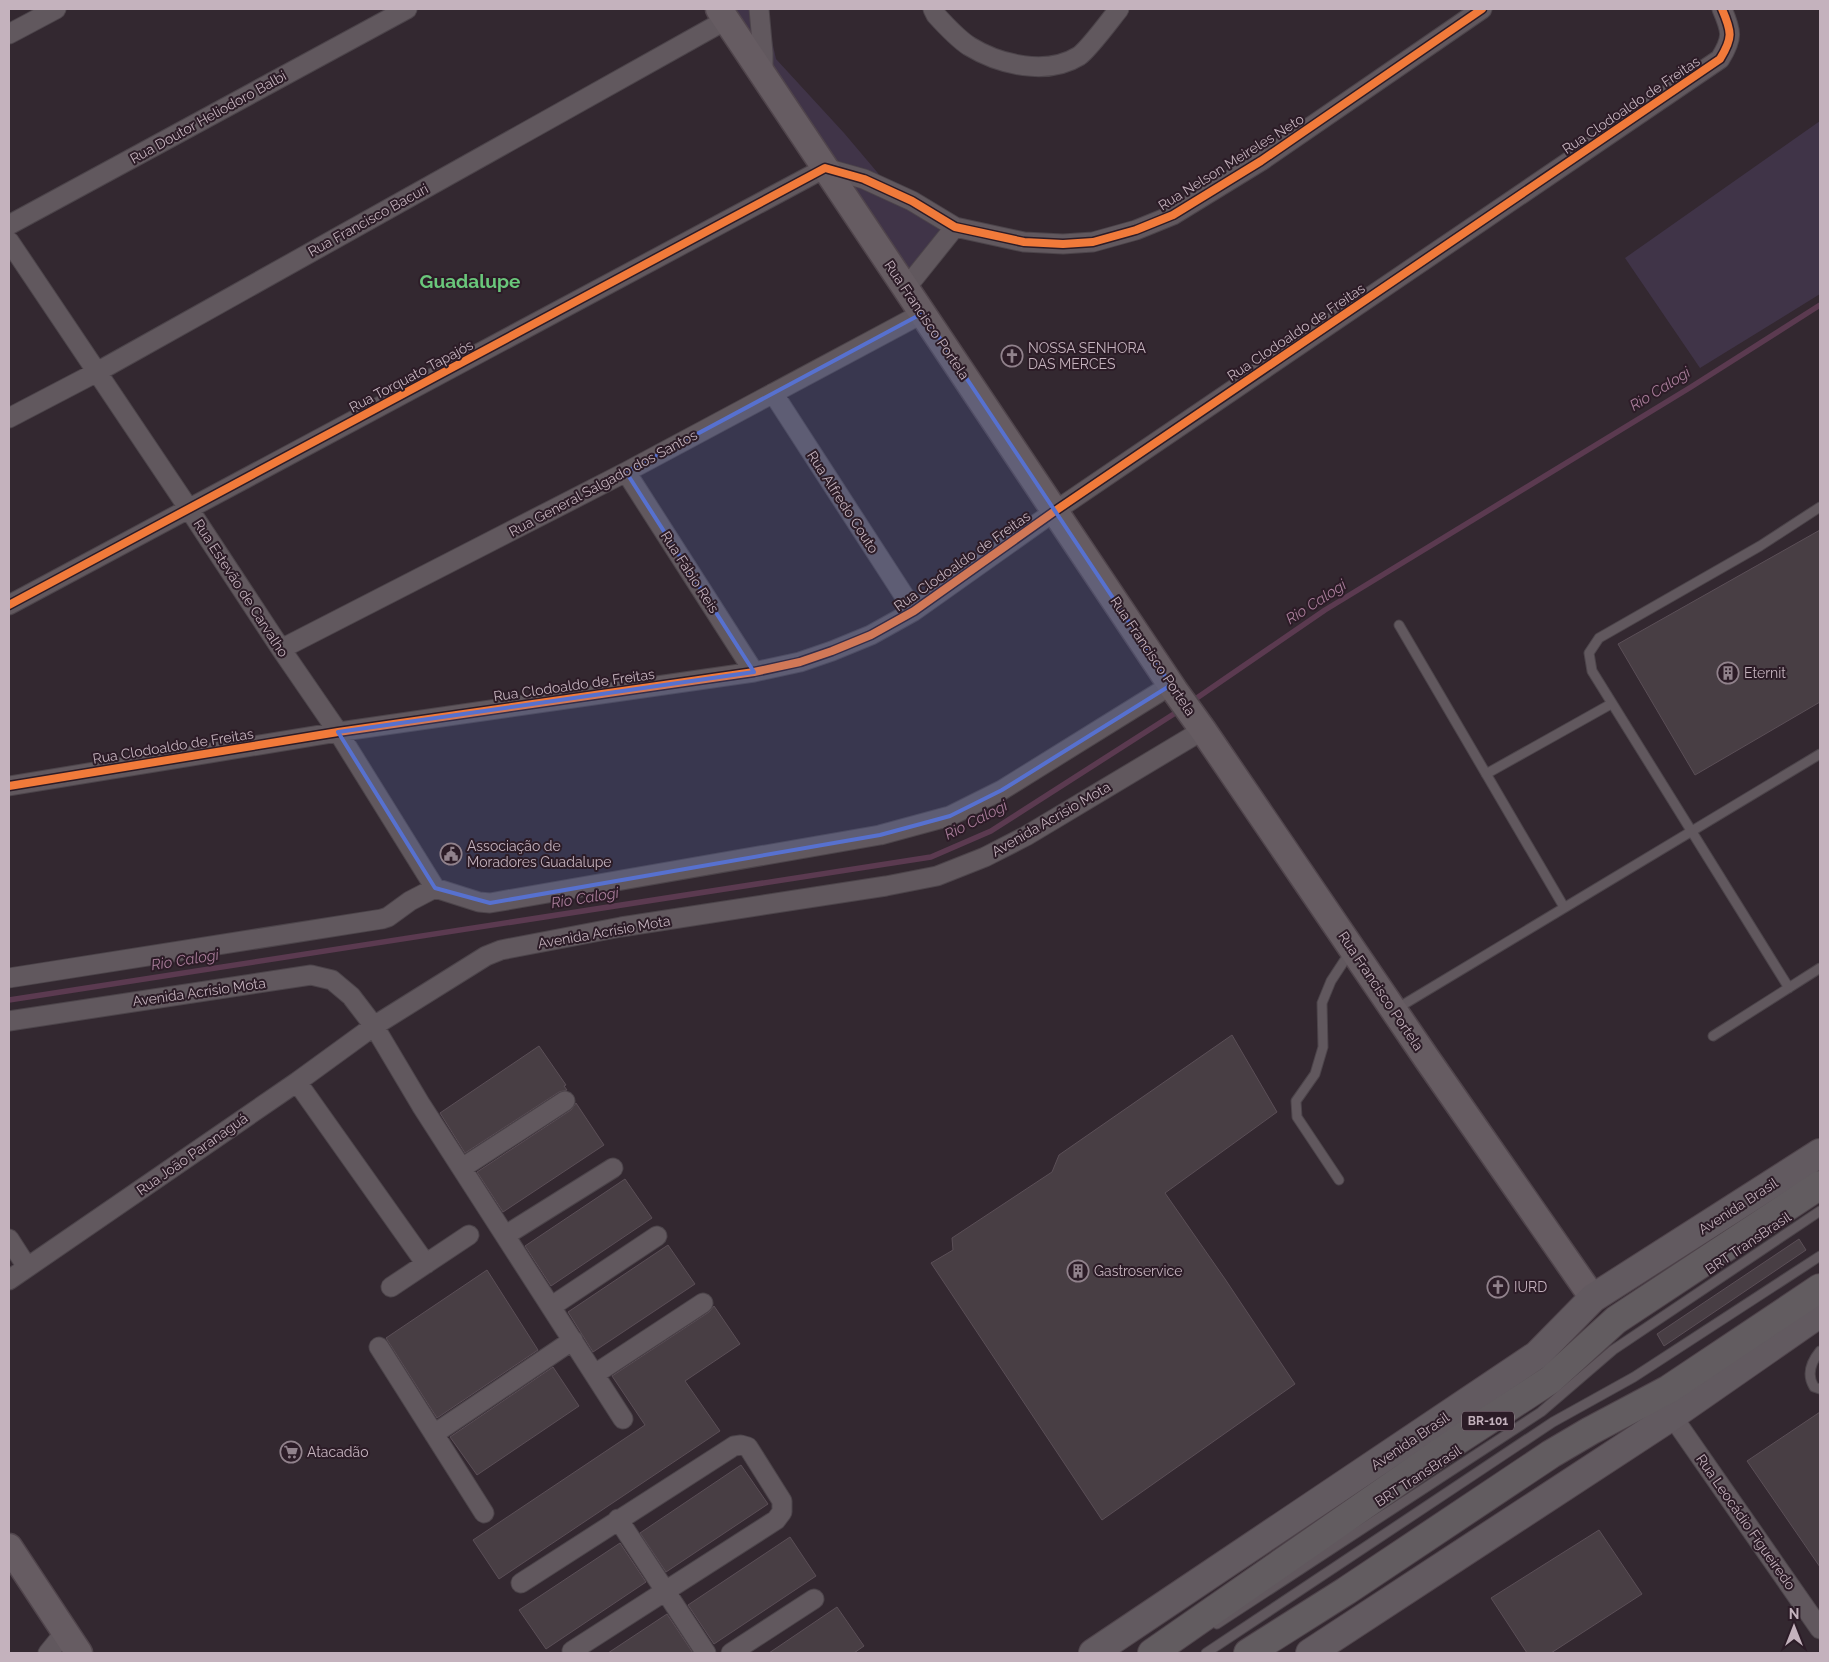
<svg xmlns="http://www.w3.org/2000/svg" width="1829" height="1662" font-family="Raleway,sans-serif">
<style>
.green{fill:#403448}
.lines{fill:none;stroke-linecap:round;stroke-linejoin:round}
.stream{stroke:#5b3a50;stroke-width:5.5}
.building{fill:#483e44;stroke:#5b4f57}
.lane-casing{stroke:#4c444a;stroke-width:11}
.street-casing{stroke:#4c444a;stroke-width:21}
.secondary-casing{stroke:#50454c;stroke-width:29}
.primary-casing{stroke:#50454c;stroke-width:30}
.highway-casing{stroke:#4f444b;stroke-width:30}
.lane{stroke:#61585e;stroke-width:9}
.street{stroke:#61585e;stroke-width:19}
.secondary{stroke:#665c62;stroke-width:26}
.primary{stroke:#625a60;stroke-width:28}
.highway{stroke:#625c60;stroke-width:28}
.cycleway-casing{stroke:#2c1c27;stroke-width:11}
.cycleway{stroke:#f17a3a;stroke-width:8}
.marked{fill:#5771cf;fill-opacity:0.2;stroke:#5771cf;stroke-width:4;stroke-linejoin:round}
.labels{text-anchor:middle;stroke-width:4;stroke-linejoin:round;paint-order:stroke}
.shield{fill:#2c1c27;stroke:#968590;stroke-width:1}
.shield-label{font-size:12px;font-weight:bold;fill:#c4b2bd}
.street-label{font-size:14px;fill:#c4b2bd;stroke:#2c1c27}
.poi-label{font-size:14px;fill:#c4b2bd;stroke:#2c1c27;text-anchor:start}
.water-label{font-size:15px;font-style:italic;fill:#a97d9a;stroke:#2c1c27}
.district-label{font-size:19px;font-weight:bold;fill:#6ac77b;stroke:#2c1c27}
</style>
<rect width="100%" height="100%" fill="#332830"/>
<path class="green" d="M720,9H765L776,59L844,133L910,211L950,227L908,275Z
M1820,121V294L1700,368L1625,258Z"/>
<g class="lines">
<path class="stream" d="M1191,702L1325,610L1691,387L1820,305
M9,1000L931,857L991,831L1180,710"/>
</g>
<path class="building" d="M1820,530V702L1695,775L1618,644Z
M1232,1035L1277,1112L1165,1193L1225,1279L1295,1384L1102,1520L931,1263L953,1250L952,1238L1052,1172L1059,1155Z
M539,1046L566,1085L564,1086L567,1090L559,1092L465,1153L440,1113Z
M576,1103L604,1145L503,1212L477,1172L571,1110Z
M625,1179L652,1218L551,1286L525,1246Z
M1799,1239L1806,1250L1664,1346L1657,1334Z
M668,1245L695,1284L593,1352L568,1312Z
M487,1270L538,1350L437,1418L386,1338Z
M714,1306L740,1344L685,1381L720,1431L499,1579L473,1540L645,1425L612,1376L709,1312Z
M553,1367L579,1406L477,1475L450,1437Z
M1820,1412V1567L1747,1461Z
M741,1465L768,1504L666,1572L640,1533Z
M1599,1530L1642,1594L1551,1653H1527L1491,1598Z
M790,1537L816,1576L714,1644L688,1605Z
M620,1543L646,1582L546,1649L519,1610Z
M837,1607L864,1646L854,1653H769Z
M667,1614L693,1653H608Z"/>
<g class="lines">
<g class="lane-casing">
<path id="lane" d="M1399,625L1564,907
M1486,774L1611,704
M1789,988L1592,671L1589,653L1599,638L1760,546L1820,507
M1396,1009L1820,754
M1713,1036L1820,968
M1339,1180L1297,1117L1296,1101L1315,1074L1323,1047L1322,1003L1331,981L1350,952
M1820,1351C1811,1362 1806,1374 1814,1387L1820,1389
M1217,1624L1541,1412L1613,1350L1820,1211
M1206,1653L1553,1422L1634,1377L1820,1256"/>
</g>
<g class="street-casing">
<path id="street" d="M759,9L763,53V74
M933,9L936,15C946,26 957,38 969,46C1000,65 1047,76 1079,56C1089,49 1111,19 1119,9
M9,34L56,9
M9,225L407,9
M9,241L189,509L281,649L338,732L435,888
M906,288L955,227
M773,393L914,611
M9,418L97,372L726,20
M626,472L754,672
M9,605L825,168L864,179L912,201L955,227L1024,242L1063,244L1093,242L1136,230L1173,215L1261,161L1482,9
M281,649L626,472L923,313
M9,786L338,732L754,672L800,662L832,651L871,635L914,611L1055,511L1720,59C1733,38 1732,32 1722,9
M9,978L382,919L388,917L410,901L435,888L479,902L490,903L880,835L950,816L1002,790L1171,685
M9,1021L311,975L332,980L351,996L374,1026L486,956L501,950L621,927L886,886L937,876L985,857L1026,836L1203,730
M297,1082L426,1264
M462,1168L565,1101
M506,1235L613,1168
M9,1239L27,1267
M9,1280L297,1082L374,1026L421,1105L623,1419
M391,1287L469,1235
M552,1306L657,1236
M379,1347L484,1513
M595,1374L703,1303
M1672,1416L1820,1629
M434,1434L573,1340
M618,1519L706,1653
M521,1583L734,1446L741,1445L748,1447L782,1501V1512L776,1520L572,1651
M48,1653L65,1632
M731,1653L814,1599"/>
</g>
<g class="secondary-casing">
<path id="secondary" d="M719,9L1175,691L1203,730L1427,1059L1593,1298
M9,1547L79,1653"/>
</g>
<g class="primary-casing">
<path id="primary" d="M1093,1653L1537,1355L1593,1298L1820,1153
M1310,1653L1672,1416L1820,1313"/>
</g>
<g class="highway-casing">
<path id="highway" d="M1152,1653L1458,1440L1550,1380L1616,1320L1820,1185
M1248,1653L1346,1591L1551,1454L1590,1431L1669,1389L1820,1288"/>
</g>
<use href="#lane" class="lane"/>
<use href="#street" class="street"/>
<use href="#secondary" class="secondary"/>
<use href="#primary" class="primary"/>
<use href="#highway" class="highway"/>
<g class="cycleway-casing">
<path id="cycleway" d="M9,605L825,168L864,179L912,201L955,227L1024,242L1063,244L1093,242L1136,230L1173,215L1261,161L1482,9
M9,786L338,732L754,672L800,662L832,651L871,635L914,611L1055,511L1720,59C1733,38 1732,32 1722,9"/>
</g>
<use href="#cycleway" class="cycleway"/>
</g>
<path class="marked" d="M923,313L1171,685L1002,790L950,816L880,835L490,903L435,888L338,732L754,672L626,472Z"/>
<defs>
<g id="church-ring" transform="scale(1.125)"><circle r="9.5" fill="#2c1c27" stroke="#91828c" stroke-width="1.5"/><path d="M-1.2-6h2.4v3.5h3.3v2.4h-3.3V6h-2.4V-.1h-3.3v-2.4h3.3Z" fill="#91828c"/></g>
<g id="building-ring" transform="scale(1.125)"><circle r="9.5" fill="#2c1c27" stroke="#91828c" stroke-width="1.5"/><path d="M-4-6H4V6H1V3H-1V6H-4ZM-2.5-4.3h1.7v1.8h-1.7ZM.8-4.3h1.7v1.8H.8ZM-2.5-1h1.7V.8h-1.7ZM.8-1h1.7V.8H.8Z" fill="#91828c"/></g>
<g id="civic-ring" transform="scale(1.125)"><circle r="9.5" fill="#2c1c27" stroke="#91828c" stroke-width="1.5"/><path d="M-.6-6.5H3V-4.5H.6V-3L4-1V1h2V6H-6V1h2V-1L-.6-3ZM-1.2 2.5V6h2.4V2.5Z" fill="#91828c"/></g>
<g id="supermarket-ring" transform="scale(1.125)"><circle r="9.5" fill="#2c1c27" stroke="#91828c" stroke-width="1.5"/><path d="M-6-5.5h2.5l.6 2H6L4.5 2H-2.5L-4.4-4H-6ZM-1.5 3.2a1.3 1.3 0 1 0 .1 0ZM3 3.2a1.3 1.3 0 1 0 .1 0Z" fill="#91828c"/></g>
</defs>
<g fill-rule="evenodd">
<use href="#church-ring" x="1012" y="356"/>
<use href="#building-ring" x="1728" y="673"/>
<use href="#civic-ring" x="451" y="854"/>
<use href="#building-ring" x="1078" y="1271"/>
<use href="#church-ring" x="1498" y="1287"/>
<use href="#supermarket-ring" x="291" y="1452"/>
</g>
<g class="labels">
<rect class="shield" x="1462" y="1411.5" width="52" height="19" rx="4"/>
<g class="shield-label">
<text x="1488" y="1425">BR-101</text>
</g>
<g class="street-label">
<text transform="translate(1631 105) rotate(-34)" y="5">Rua Clodoaldo de Freitas</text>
<text transform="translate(208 117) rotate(-29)" y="5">Rua Doutor Heliodoro Balbi</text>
<text transform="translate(1231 162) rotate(-32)" y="5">Rua Nelson Meireles Neto</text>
<text transform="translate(368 220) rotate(-29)" y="5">Rua Francisco Bacuri</text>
<text transform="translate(927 320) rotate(56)" y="5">Rua Francisco Portela</text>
<text transform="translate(1296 332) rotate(-34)" y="5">Rua Clodoaldo de Freitas</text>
<text transform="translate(411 376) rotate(-28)" y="5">Rua Torquato Tapajós</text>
<text transform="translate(603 483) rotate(-28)" y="5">Rua General Salgado dos Santos</text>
<text transform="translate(843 502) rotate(57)" y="5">Rua Alfredo Couto</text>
<text transform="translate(962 561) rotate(-35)" y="5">Rua Clodoaldo de Freitas</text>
<text transform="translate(690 572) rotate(57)" y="5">Rua Fábio Reis</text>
<text transform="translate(241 588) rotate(57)" y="5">Rua Estevão de Carvalho</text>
<text transform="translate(1153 656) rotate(56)" y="5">Rua Francisco Portela</text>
<text transform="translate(574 685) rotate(-8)" y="5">Rua Clodoaldo de Freitas</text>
<text transform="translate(173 746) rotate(-9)" y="5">Rua Clodoaldo de Freitas</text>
<text transform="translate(1051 819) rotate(-30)" y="5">Avenida Acrísio Mota</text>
<text transform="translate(604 932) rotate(-10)" y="5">Avenida Acrísio Mota</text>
<text transform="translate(1381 991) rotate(56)" y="5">Rua Francisco Portela</text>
<text transform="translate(199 992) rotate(-8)" y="5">Avenida Acrísio Mota</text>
<text transform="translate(192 1154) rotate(-35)" y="5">Rua João Paranaguá</text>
<text transform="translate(1738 1206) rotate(-33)" y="5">Avenida Brasil</text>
<text transform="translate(1748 1243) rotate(-34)" y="5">BRT TransBrasil</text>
<text transform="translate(1410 1441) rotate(-34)" y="5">Avenida Brasil</text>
<text transform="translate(1418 1476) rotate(-33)" y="5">BRT TransBrasil</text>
<text transform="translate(1746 1522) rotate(55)" y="5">Rua Leocádio Figueiredo</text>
</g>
<g class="poi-label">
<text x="1028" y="353">NOSSA SENHORA<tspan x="1028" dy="16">DAS MERCES</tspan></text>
<text x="1744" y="678">Eternit</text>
<text x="467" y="851">Associação de<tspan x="467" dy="16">Moradores Guadalupe</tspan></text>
<text x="1094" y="1276">Gastroservice</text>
<text x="1514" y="1292">IURD</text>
<text x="307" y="1457">Atacadão</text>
</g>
<g class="water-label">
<text transform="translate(1660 389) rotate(-32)" y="5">Rio Calogi</text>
<text transform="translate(1316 602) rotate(-33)" y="5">Rio Calogi</text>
<text transform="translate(976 820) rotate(-27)" y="5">Rio Calogi</text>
<text transform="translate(585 898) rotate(-9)" y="5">Rio Calogi</text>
<text transform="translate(185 960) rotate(-9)" y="5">Rio Calogi</text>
</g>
<g class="district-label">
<text x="470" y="288">Guadalupe</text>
</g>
</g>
<rect width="1829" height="1662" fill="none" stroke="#c4b2bd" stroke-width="20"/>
<g transform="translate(1794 1627)" stroke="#2c1c27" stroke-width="4" paint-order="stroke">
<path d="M0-4L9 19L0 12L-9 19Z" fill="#c4b2bd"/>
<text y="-8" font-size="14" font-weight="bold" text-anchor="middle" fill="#c4b2bd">N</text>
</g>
</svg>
